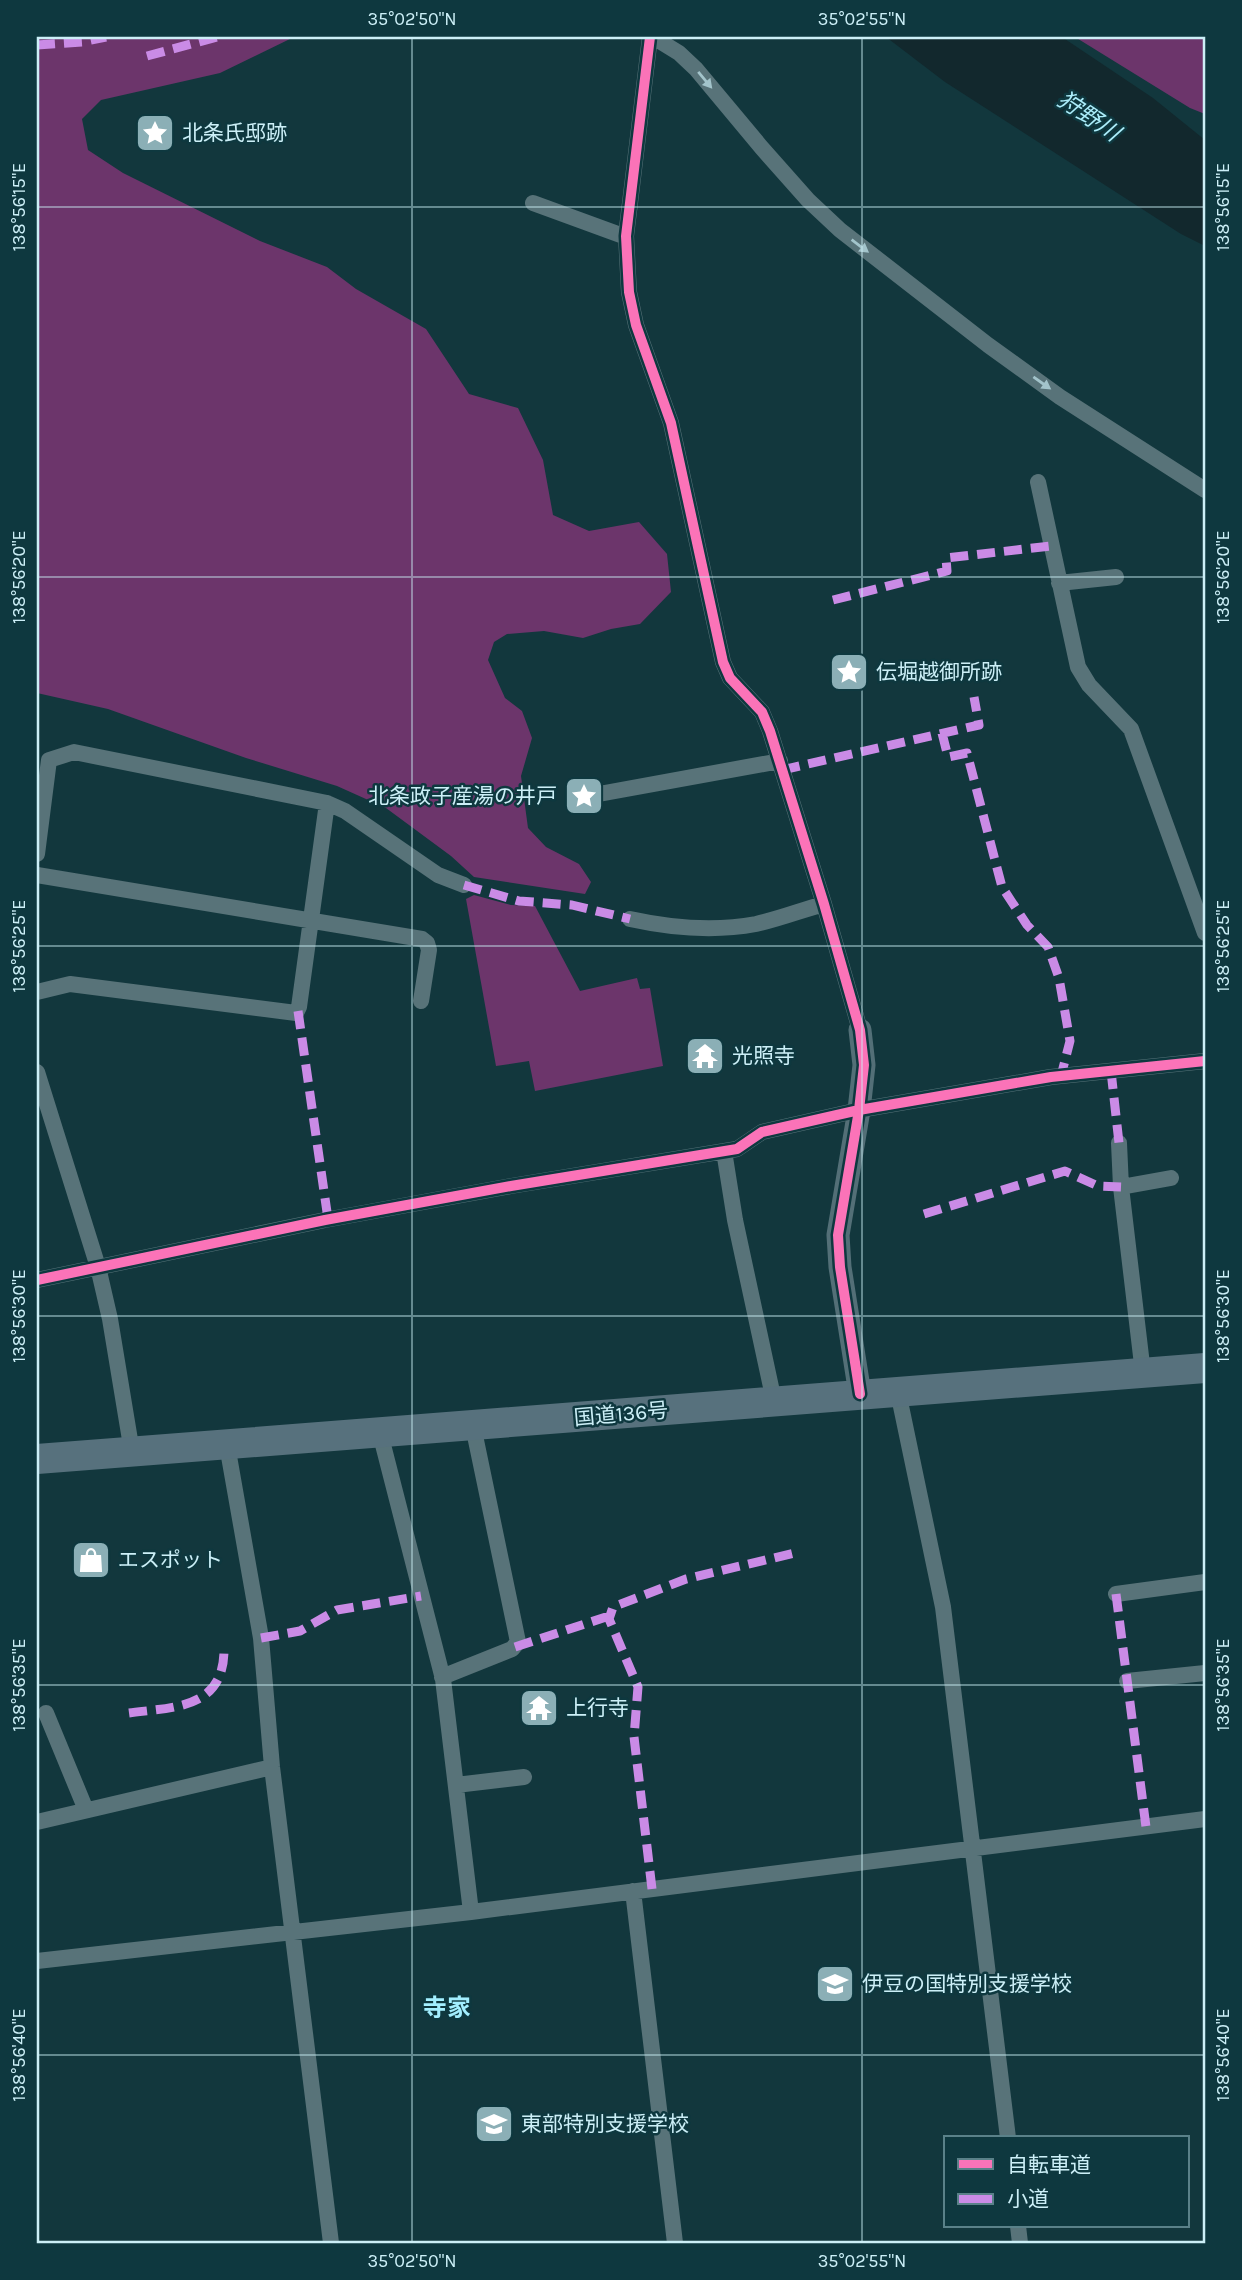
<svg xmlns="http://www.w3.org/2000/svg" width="1242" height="2280" font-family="Karla,'Noto Sans JP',sans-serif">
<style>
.green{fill:#6c356b}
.water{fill:#12282d}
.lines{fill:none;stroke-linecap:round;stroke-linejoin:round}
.street{stroke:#587379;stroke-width:16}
.secondary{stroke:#536f77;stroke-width:23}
.highway{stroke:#57717d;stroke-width:30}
.quiet{stroke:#ca8be6;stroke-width:9;stroke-dasharray:18 9;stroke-linecap:butt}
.cycleway-casing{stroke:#0e383f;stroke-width:15}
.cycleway{stroke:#fb73b8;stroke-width:10}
.oneway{fill:#a3c4cb}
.ticks{fill:none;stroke:#cceff7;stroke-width:2;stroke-opacity:0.45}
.labels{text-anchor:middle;stroke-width:5;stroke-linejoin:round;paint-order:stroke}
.poi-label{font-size:21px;fill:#cceff7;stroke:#0e383f;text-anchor:start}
.street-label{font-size:21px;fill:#cceff7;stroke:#0e383f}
.water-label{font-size:23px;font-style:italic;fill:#acedfa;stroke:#0e383f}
.quarter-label{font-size:24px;font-weight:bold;fill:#a3efff;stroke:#0e383f}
.neatline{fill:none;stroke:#cceff7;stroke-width:2.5}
.ticks-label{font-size:18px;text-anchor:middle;fill:#cceff7}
</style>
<rect width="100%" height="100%" fill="#12373d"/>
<path class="green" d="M37,37H294L220,73L101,100L82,119L88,150L123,173L260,241L327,267L356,289L426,329L469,394L518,408L543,460L553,515L589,531L639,522L667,554L671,592L640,624L611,629L583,638L544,631L507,634L494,642L488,660L505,698L522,711L532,738L521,776L528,828L546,847L579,864L591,882L585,894L474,877L451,856L386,808L337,786L246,758L108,709L37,693Z
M1075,37H1205V114L1190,108Z
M474,895L511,905L535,906L580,991L637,978L640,989L650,988L663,1066L535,1091L529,1061L496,1066L466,899Z"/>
<path class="water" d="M886,37H1062L1153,98L1205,140V246L1181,234L945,82Z"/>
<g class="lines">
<path class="street" d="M650,37L626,236L629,292L636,325L671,423L723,662L730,678L762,712L770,731L824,904L860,1030
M653,37L679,53L696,69L761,147L808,200L840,230L988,345L1060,397L1205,490
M533,203L626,237
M1038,482L1078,667L1089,685L1131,729L1205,933
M1059,583L1116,577
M588,796L780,761
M37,854L49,760L74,752L327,803L345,811L438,875L464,885
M37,875L422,939L427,943L429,950L421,1001
M630,919C671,928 714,932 756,924C779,919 802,910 824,904
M37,992L70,984L296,1013L299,1007L327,803
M37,1072L98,1267L110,1319L132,1452
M1119,1143L1121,1187L1143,1373
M724,1151L735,1220L774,1401
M1121,1187L1171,1178
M37,1280L325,1220L511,1186L737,1149L762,1132L859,1110L1051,1077L1205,1061
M898,1392L943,1607L1008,2138
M380,1433L443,1679L471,1912
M227,1445L261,1638L272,1767L331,2243
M1116,1594L1205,1582
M442,1677L512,1649L518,1642L473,1426
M1127,1681L1205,1673
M46,1713L86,1810
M456,1785L524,1777
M37,1822L272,1767
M633,1891L675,2243
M37,1961L471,1912L1205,1819
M1018,2226L1020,2243"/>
<path class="secondary" d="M860,1394L840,1267L838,1235L859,1110L864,1065L860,1030"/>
<path class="highway" d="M37,1459L1205,1368"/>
<path class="quiet" d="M37,45L82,42L106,37
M147,56L217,37
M833,600L947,571L946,558L1051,546
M942,733L948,757L967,753L1002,887L1027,925L1048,947L1059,978L1070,1041L1061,1076
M782,770L979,725L974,697
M464,885L519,901L572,905L630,919
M298,1011L328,1219
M1111,1071L1119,1143
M924,1214L1065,1171L1098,1186L1121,1187
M1116,1594L1146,1827
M261,1638L300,1631L337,1610L421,1596
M515,1647L609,1616
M129,1713C174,1707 223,1709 224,1651
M652,1889L634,1737L638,1687L609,1619L613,1607L686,1579L799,1552"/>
<g class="cycleway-casing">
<path id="cycleway" d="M650,37L626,236L629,292L636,325L671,423L723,662L730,678L762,712L770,731L824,904L860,1030L864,1065L859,1110L838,1235L840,1267L860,1394
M37,1280L325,1220L511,1186L737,1149L762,1132L859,1110L1051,1077L1205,1061"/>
</g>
<use href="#cycleway" class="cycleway"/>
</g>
<defs><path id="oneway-solid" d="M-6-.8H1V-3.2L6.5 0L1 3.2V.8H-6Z" transform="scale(1.75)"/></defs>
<g class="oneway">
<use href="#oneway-solid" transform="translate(705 80) rotate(50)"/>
<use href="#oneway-solid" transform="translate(860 246) rotate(37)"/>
<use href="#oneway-solid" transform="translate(1042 383) rotate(35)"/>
</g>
<path class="ticks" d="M412,37V2243M862,37V2243M37,207H1205M37,577H1205M37,946H1205M37,1316H1205M37,1685H1205M37,2055H1205"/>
<defs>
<g id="sight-square" transform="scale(2.0125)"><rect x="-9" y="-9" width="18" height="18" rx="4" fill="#8bafb6" stroke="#0e383f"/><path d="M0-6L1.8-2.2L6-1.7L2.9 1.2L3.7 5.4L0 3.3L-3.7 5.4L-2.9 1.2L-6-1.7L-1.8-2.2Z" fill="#fff"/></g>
<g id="temple-square" transform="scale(2.0125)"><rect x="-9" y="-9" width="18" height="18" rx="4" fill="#8bafb6" stroke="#0e383f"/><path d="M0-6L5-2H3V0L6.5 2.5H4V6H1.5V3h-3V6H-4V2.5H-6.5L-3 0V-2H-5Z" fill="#fff"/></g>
<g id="shop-square" transform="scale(2.0125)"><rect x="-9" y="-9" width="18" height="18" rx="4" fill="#8bafb6" stroke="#0e383f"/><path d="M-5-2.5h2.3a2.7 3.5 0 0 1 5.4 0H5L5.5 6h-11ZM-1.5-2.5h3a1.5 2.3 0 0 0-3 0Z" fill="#fff"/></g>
<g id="school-square" transform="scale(2.0125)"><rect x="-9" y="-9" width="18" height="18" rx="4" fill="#8bafb6" stroke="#0e383f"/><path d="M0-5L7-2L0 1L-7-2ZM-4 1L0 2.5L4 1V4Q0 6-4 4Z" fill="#fff"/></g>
</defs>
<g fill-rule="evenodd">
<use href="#sight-square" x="155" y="133"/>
<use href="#sight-square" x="849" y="672"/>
<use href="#sight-square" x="584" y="796"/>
<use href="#temple-square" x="705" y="1056"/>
<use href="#shop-square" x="91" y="1560"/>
<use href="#temple-square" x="539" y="1708"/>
<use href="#school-square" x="835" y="1984"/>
<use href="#school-square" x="494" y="2124"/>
</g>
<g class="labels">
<g class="poi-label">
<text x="182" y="140">北条氏邸跡</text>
<text x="876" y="679">伝堀越御所跡</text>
<text x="557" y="803" text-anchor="end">北条政子産湯の井戸</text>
<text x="732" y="1063">光照寺</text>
<text x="118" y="1567">エスポット</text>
<text x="566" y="1715">上行寺</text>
<text x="862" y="1991">伊豆の国特別支援学校</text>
<text x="521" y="2131">東部特別支援学校</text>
</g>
<g class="street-label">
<text transform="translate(621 1414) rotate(-5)" y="7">国道136号</text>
</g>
<g class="water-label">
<text transform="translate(1089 116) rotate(34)" y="8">狩野川</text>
</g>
<g class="quarter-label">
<text x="447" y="2016">寺家</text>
</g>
</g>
<rect width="1242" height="2280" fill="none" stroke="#0e383f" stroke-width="77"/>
<rect x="944" y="2136" width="245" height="91" fill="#0e383f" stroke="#5a8189" stroke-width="2"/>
<rect x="958" y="2159" width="35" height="10" fill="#fb73b8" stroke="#5a8189" stroke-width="2"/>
<text x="1007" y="2172" font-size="21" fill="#cceff7">自転車道</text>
<rect x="958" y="2194" width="35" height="10" fill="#ca8be6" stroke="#5a8189" stroke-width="2"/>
<text x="1007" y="2206" font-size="21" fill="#cceff7">小道</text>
<rect x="38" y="38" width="1166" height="2204" class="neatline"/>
<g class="ticks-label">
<text x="412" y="25">35°02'50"N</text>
<text x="862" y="25">35°02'55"N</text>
<text transform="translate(19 207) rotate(-90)" y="6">138°56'15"E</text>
<text transform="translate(1223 207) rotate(-90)" y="6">138°56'15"E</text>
<text transform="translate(19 577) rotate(-90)" y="6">138°56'20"E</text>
<text transform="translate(1223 577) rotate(-90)" y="6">138°56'20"E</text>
<text transform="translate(1223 946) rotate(-90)" y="6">138°56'25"E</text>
<text transform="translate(19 946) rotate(-90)" y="6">138°56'25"E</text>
<text transform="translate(1223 1316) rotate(-90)" y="6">138°56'30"E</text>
<text transform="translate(19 1316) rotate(-90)" y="6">138°56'30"E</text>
<text transform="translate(19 1685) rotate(-90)" y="6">138°56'35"E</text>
<text transform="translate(1223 1685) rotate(-90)" y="6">138°56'35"E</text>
<text transform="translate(19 2055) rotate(-90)" y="6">138°56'40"E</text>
<text transform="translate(1223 2055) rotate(-90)" y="6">138°56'40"E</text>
<text x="412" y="2267">35°02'50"N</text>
<text x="862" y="2267">35°02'55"N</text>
</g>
</svg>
